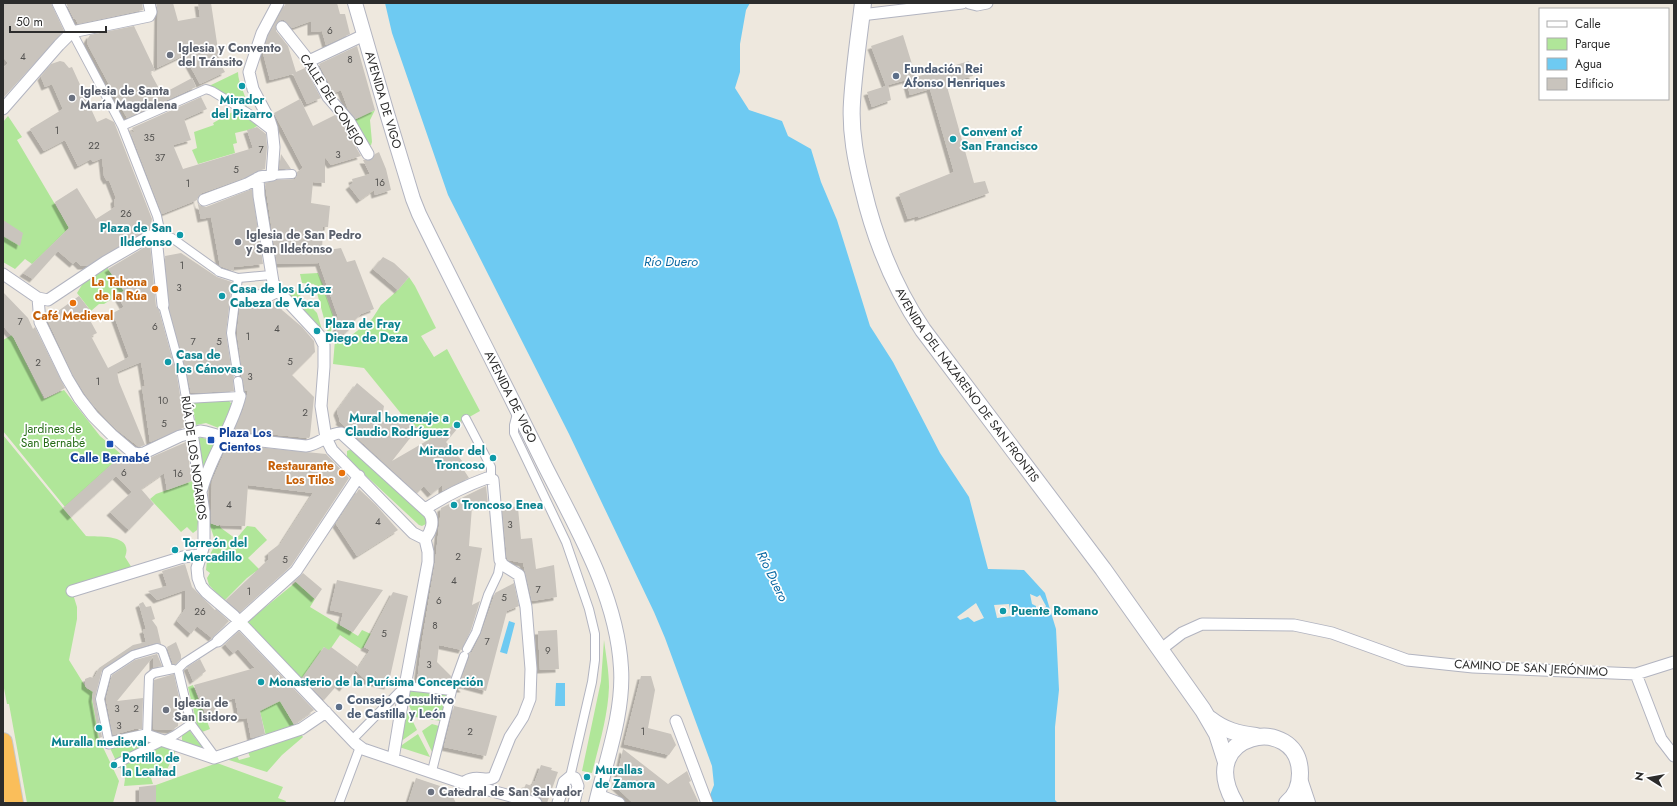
<svg xmlns="http://www.w3.org/2000/svg" width="1677" height="806" font-family="Jost,sans-serif">
<style>
.green{fill:#b0e699}
.water{fill:#6ecaf2;fill-rule:evenodd}
.building{fill:#c9c4bd;filter:url(#shadow)}
.lines{fill:none;stroke-linecap:round;stroke-linejoin:round}
.pedestrian-casing{stroke:#b2b4c0;stroke-width:10}
.minor-casing{stroke:#b2b4c0;stroke-width:13}
.tertiary-casing{stroke:#b2b4c0;stroke-width:16}
.secondary-casing{stroke:#b2b4c0;stroke-width:18}
.trunk-casing{stroke:#c8c8c8;stroke-width:20}
.pedestrian{stroke:#fff;stroke-width:8}
.minor{stroke:#fff;stroke-width:11}
.tertiary{stroke:#fff;stroke-width:14}
.secondary{stroke:#fff;stroke-width:16}
.trunk{stroke:#fabe5a;stroke-width:18}
.worship-dot{fill:#6b7280;stroke:#fff;stroke-width:1.5}
.service-dot{fill:#5c6f8a;stroke:#fff;stroke-width:1.5}
.culture-dot{fill:#0f9aa8;stroke:#fff;stroke-width:1.5}
.food-dot{fill:#e8710a;stroke:#fff;stroke-width:1.5}
.transit-dot{fill:#1a4fb4;stroke:#fff;stroke-width:1.5}
.labels{text-anchor:middle;stroke-width:3.5;stroke-linejoin:round;paint-order:stroke}
.number-label{font-size:10px;fill:#535250}
.worship-label{font-size:12px;font-weight:bold;fill:#5b616d;stroke:#fff;text-anchor:start}
.service-label{font-size:12px;font-weight:bold;fill:#4e5e75;stroke:#fff;text-anchor:start}
.culture-label{font-size:12px;font-weight:bold;fill:#0d838f;stroke:#fff;text-anchor:start}
.street-label{font-size:12px;fill:#2c2c2c;stroke:#fff}
.food-label{font-size:12px;font-weight:bold;fill:#c56008;stroke:#fff;text-anchor:end}
.park-label{font-size:12px;fill:#276c18;stroke:#fff}
.transit-label{font-size:12px;font-weight:bold;fill:#164399;stroke:#fff;text-anchor:start}
.water-label{font-size:13px;font-style:italic;fill:#0a68a2;stroke:#fff}
</style>
<defs>
<filter id="shadow"><feDropShadow dx="-3.5" dy="3.5" stdDeviation="0" flood-color="#0004"/></filter>
</defs>
<rect width="100%" height="100%" fill="#eee8de"/>
<path class="green" d="M238,72C238,85 248,96 247,110L209,86Z
M236,110L259,125L252,129L235,133L237,143L233,144L235,153L198,164L192,150L197,148L194,132L214,125L213,123Z
M375,110L370,120L372,142L371,145L369,146L353,120Z
M8,116L22,137L17,140L69,228L32,264L25,259L15,269L3,262V122Z
M106,266L124,291L104,304H99L91,311L77,293L85,280Z
M318,273L323,285L316,287L314,284L302,283L300,274Z
M409,277L415,286L436,328L421,336L434,357L447,349L480,411L434,437L428,443L415,432L418,428L403,416L364,368L333,364L335,340L347,339L372,319L381,305L398,290Z
M283,288L294,289L317,313L322,330Z
M324,290L333,315L331,332L328,333L317,293Z
M12,335L44,399L64,390L100,436L122,455L65,507L3,431V340Z
M228,400L232,404L221,429L206,423L196,425L192,403Z
M3,435L86,536C100,537 134,534 125,557L132,568L71,588L77,607V619L69,660L87,689L93,691L92,698L100,741L119,781L113,803H27L9,704H7L3,683Z
M198,438H203L216,443L204,470Z
M352,449L426,517V524L422,526L419,525L347,458V451Z
M192,481L199,515L197,530L193,533L187,527L181,532L150,499L156,494Z
M209,523L218,526L219,525L221,528L236,539L247,526L255,527L267,540L248,558L259,569L247,578L224,601L209,585L207,578L210,573L206,570L207,560L216,543Z
M296,582L315,599L310,607L358,636L362,630L371,634L364,647L361,649L340,635L329,651L324,647L301,680L246,623Z
M604,640C606,656 609,671 609,687C608,716 599,745 592,773L582,771L601,681Z
M193,685L210,729L202,732L197,725L188,687Z
M408,690L448,694L441,721L415,717L406,700Z
M280,701L294,725L266,736L259,708Z
M405,706L417,730L400,742Z
M432,724L439,726L433,754L422,731Z
M189,730L206,752L182,743V733Z
M301,734L303,737L282,755L267,772L229,760V758L237,756L239,760L250,757L248,752Z
M418,734L430,757L399,747Z
M145,740L155,743L116,761L110,748Z
M160,746L176,750L166,772L151,778L153,784L124,786L125,779L119,765Z
M217,763L283,787L278,798L286,801L285,803H156V785Z"/>
<path class="water" d="M385,3H750L746,10L740,44V72L735,88L749,110L782,121L788,136L811,149L821,182L837,220L870,326L893,362L940,453L969,497L988,569L1024,570L1045,593L1056,629L1059,690L1055,727V800L1058,803H713L710,795L714,785L712,766L665,638L654,612L569,434L448,195L392,33ZM1030,594L1037,597L1040,595L1046,606L1042,613L1036,611V606L1032,604ZM976,603L984,618L974,622L968,617L960,620L957,617ZM1009,604L1011,616L997,618L994,605Z
M509,621L515,623L507,654L500,652Z
M556,683H565V706H555Z"/>
<path class="building" d="M3,3H51L64,31L3,98V68L8,63L3,57Z
M66,3H142L143,10L78,24L75,18L74,19Z
M156,3H173L178,21L200,17L198,3H211L220,63L225,72L200,84L184,55L157,68L158,11Z
M286,3H337L340,14H345L350,34L326,45L322,31L311,32V21L292,28L284,20H281L276,24V31L288,46L296,72L305,68L321,98L307,104L293,74L270,80L263,53L268,36Z
M134,26L155,70L150,72L162,94L192,78L196,87L127,118L88,45L87,40L90,35Z
M903,35L916,77L969,61L973,76L946,83L974,183L985,181L989,193L918,218V216L908,219L899,194L954,172L930,89L910,95L906,80L888,85L891,100L872,107L867,92L886,86L871,46Z
M357,46L375,110L356,119L348,109L341,90L334,93L319,64Z
M60,61L64,62L69,68L72,67L97,122L106,118L114,122L152,219L150,229L87,266H81L76,261L73,264L58,251L33,279L23,273L69,228L55,202L77,188L96,219L115,207L114,200L116,198L109,180L107,181L104,176L102,158L93,162L91,159L78,166L65,140L44,151L30,129L63,109L52,84L45,87L41,77L51,64Z
M201,97L207,109L184,119L191,140L173,145L183,169L253,148L247,130L257,127L266,134L267,147L265,169L257,171L244,178L202,193L197,199L199,205L206,207L252,189L263,264L234,267V271L220,266L211,217L201,219L197,200L162,214L130,131L135,133L132,128Z
M300,99L313,126L335,115L343,125L361,156L331,165L325,157V183L313,182L311,203L330,206L328,227H323L322,251L341,248L347,262L355,260L374,309L361,314L353,322L352,327L345,333L336,334L338,317L319,263L277,264L265,183L276,180L295,179L297,176V172L303,168L274,113Z
M379,152L386,169L391,190L375,195L374,190L360,200L349,186L353,183L352,179L370,174L363,160H371L375,154Z
M281,154L291,169H279Z
M3,220L23,233L20,246L3,236Z
M150,244L156,306L159,310L177,376L185,427L150,442L142,387L145,386L141,362L117,372L119,382L145,445L139,447L116,429L94,406L85,394L73,375L47,319L79,296L90,310L86,313L97,333L91,336L108,368L129,357L113,313L124,307L117,295L124,291L108,269Z
M181,253L217,277L232,282L226,333L232,373L234,377L233,381L234,391L191,393L187,374L169,308L165,256Z
M383,257L394,263L409,277L398,290L373,269Z
M3,292L28,318L33,329L35,327L65,388L45,398L14,338L3,326Z
M278,301L282,310L302,327L314,341L315,352L292,375L314,397L310,436L309,438L234,431L243,410L248,391H245L243,380L241,376L242,371L237,333L240,305Z
M357,383L384,406L381,422L396,418L400,419L403,416L418,428L392,461L461,421L462,423L446,442L463,462L460,464L469,478L442,491V485L431,494L424,486L417,493L339,421L340,420L337,412L338,409Z
M186,442L192,481L167,490L164,473L141,489L154,504L129,530L110,512L132,492L116,476L71,517L63,508L123,454L130,459L136,461L145,460Z
M228,444L326,454L349,478L291,566L240,612L226,600L269,559L268,557L269,555L268,553L281,543L313,493L248,485L245,526L219,525L218,526L211,523L212,481Z
M486,486L488,504L472,507L469,546L482,548L472,605L480,601L471,630L462,650L439,645L437,662L451,676L450,682L452,685L417,682L422,641L435,563L441,508Z
M359,489L376,505L398,530L357,556L336,524Z
M512,506L518,508L521,539L532,538L536,569L554,565L557,597L532,601L523,563L508,560L507,558L502,507Z
M185,564L192,587L215,610L216,609L229,621L212,638L197,626L191,634L177,621L185,609V590L157,600L148,591L167,586L162,571Z
M303,573L322,589L315,599L295,581Z
M337,580L383,590L353,632L340,625L343,613L330,610Z
M514,583L519,606L507,611L486,691L460,684L464,689H457L455,686L460,683L469,658V654L472,652L481,634L495,593Z
M393,592L408,596L388,686L367,681L356,671L370,650L364,647Z
M143,602L146,607L151,606L155,619L152,620L157,627L161,644L155,643L131,650L102,670L95,698L102,737L99,738L92,698L93,692L85,686V679L90,677L94,678L99,668L133,645L146,642L143,630L146,629L139,604Z
M557,630L559,669L540,670L538,631Z
M239,631L314,710L294,724L280,701L260,711L265,734L251,738L247,718L239,719L235,698L215,705L217,710L206,715L194,685L255,668L238,649L233,653L225,644Z
M176,642L181,655V659L175,664H173L167,647Z
M324,647L329,650L331,647L358,667L343,688L338,684L324,700L302,678Z
M157,654L162,666L153,668V657L117,701L143,698L142,729H134L113,735L106,699L112,675L135,660Z
M200,659L206,671L193,681L187,667Z
M174,674L179,697L178,726L172,730L153,729L154,680Z
M641,676H651L655,690L648,728L671,734L676,745L669,755L624,744Z
M454,706L497,716L486,756L444,747Z
M623,749L668,784L687,771L691,781L689,782L699,803H633L615,786Z
M541,765L552,768L551,770L558,772L547,803H543L541,798L538,796L522,792L526,784L532,786L534,781H535Z
M416,778L449,789L456,803H408Z
M156,785V803H139V787Z"/>
<g class="lines">
<g class="pedestrian-casing">
<path id="pedestrian" d="M72,32L122,126L157,216L159,225V235L172,238L218,271
M122,126L206,89L212,91L248,113L273,132
M272,175L292,174
M219,272L238,278L271,275
M236,297L254,296
M163,305L182,375L192,433
M237,372L231,333L238,278
M186,399L240,396L238,381
M518,410L514,425V433L566,542L589,609L595,634V660L592,682L570,777
M466,419L491,467V478
M467,649L476,632L488,595L498,574L500,563
M178,669L191,724L216,758
M178,669L184,663L218,641
M455,681L464,656
M147,736L149,677L154,673L173,669
M352,740L405,686L452,691L432,771
M109,743L100,699L107,672L133,655L157,648L162,650L169,670
M118,763L175,735L191,724
M339,803L360,747"/>
</g>
<g class="minor-casing">
<path id="minor" d="M58,3L72,32
M969,3L977,5L987,3
M861,15L962,3
M282,27L309,61L328,97L349,121L368,154
M72,32L149,16L151,12L149,3
M309,61L364,35
M3,109L59,45L72,32
M258,178L259,196L273,282L278,291L319,335L324,345V367L321,406L326,438L332,450L413,533L425,539
M204,200L247,184L260,177L272,175L274,147L272,128L269,119L253,89L249,72L262,33L278,3
M3,274L38,298L48,300L105,262L150,236L159,235L157,247L163,305
M254,296L270,295L278,291
M38,298L40,322L67,378L79,398L93,416L112,435L132,452L138,454L144,453L180,436L200,431L206,432L224,437L306,446C319,445 328,433 341,433L429,513C435,521 431,532 425,539
M192,433L204,512V545L197,568L198,578L201,586L206,592L234,616L355,743L363,749L463,783L536,803
M202,489C210,457 232,429 240,396
M425,509C445,496 465,486 487,478L493,480L500,560L503,565L519,575L526,607L531,669L530,699L523,717L510,737L494,777C486,783 477,773 463,783
M72,591L183,557L200,555
M218,641L296,571L359,476
M1160,650L1182,633L1202,624L1294,625L1332,633L1407,660L1473,667L1636,674L1674,662
M1636,674L1661,739L1674,756
M676,721L707,803
M109,743L146,735L214,758L301,729L326,712
M393,759L405,686L428,562V552L425,539
M598,795L619,803
M558,803L564,782L570,777L575,778L578,786L574,803"/>
</g>
<g class="tertiary-casing">
<g id="tertiary">
<path id="s1" d="M355,3L386,110L413,199L419,214C460,298 504,382 545,466C577,529 617,596 621,668C624,712 606,761 596,803"/>
</g>
</g>
<g class="secondary-casing">
<g id="secondary">
<path id="s2" d="M863,3C859,36 854,69 852,102C850,132 856,161 863,189C875,240 894,287 923,330L1103,569L1203,710L1217,734L1226,762"/>
<path d="M1210,719C1224,730 1238,734 1256,736"/>
<path d="M1300,782L1307,803"/>
<path d="M1235,803C1193,732 1299,712 1300,773C1300,785 1297,795 1287,803"/>
</g>
</g>
<g class="trunk-casing">
<path id="trunk" d="M3,742L14,803"/>
</g>
<use href="#pedestrian" class="pedestrian"/>
<use href="#minor" class="minor"/>
<use href="#tertiary" class="tertiary"/>
<use href="#secondary" class="secondary"/>
<use href="#trunk" class="trunk"/>
</g>
<g class="worship-dot">
<circle cx="170" cy="55" r="4"/>
<circle cx="72" cy="98" r="4"/>
<circle cx="238" cy="242" r="4"/>
<circle cx="166" cy="710" r="4"/>
<circle cx="431" cy="792" r="4"/>
</g>
<g class="service-dot">
<circle cx="896" cy="76" r="4"/>
<circle cx="339" cy="707" r="4"/>
</g>
<g class="culture-dot">
<circle cx="242" cy="86" r="4"/>
<circle cx="953" cy="139" r="4"/>
<circle cx="180" cy="235" r="4"/>
<circle cx="222" cy="296" r="4"/>
<circle cx="317" cy="331" r="4"/>
<circle cx="168" cy="362" r="4"/>
<circle cx="457" cy="425" r="4"/>
<circle cx="493" cy="458" r="4"/>
<circle cx="454" cy="505" r="4"/>
<circle cx="175" cy="550" r="4"/>
<circle cx="1003" cy="611" r="4"/>
<circle cx="261" cy="682" r="4"/>
<circle cx="99" cy="728" r="4"/>
<circle cx="114" cy="765" r="4"/>
<circle cx="587" cy="777" r="4"/>
</g>
<g class="food-dot">
<circle cx="155" cy="289" r="4"/>
<circle cx="73" cy="303" r="4"/>
<circle cx="342" cy="473" r="4"/>
</g>
<g class="transit-dot">
<rect x="207" y="436" width="8" height="8" rx="2"/>
<rect x="106" y="440" width="8" height="8" rx="2"/>
</g>
<g class="labels">
<g class="number-label">
<text x="330" y="34">6</text>
<text x="23" y="60">4</text>
<text x="350" y="63">8</text>
<text x="57" y="134">1</text>
<text x="149" y="141">35</text>
<text x="94" y="149">22</text>
<text x="261" y="153">7</text>
<text x="338" y="158">3</text>
<text x="160" y="161">37</text>
<text x="236" y="173">5</text>
<text x="380" y="186">16</text>
<text x="188" y="187">1</text>
<text x="126" y="217">26</text>
<text x="182" y="269">1</text>
<text x="179" y="291">3</text>
<text x="20" y="325">7</text>
<text x="155" y="330">6</text>
<text x="277" y="332">4</text>
<text x="248" y="340">1</text>
<text x="193" y="345">7</text>
<text x="219" y="345">5</text>
<text x="290" y="365">5</text>
<text x="38" y="366">2</text>
<text x="250" y="380">3</text>
<text x="98" y="385">1</text>
<text x="163" y="404">10</text>
<text x="305" y="416">2</text>
<text x="164" y="427">5</text>
<text x="124" y="476">6</text>
<text x="178" y="477">16</text>
<text x="229" y="508">4</text>
<text x="378" y="525">4</text>
<text x="510" y="528">3</text>
<text x="458" y="560">2</text>
<text x="285" y="563">5</text>
<text x="454" y="584">4</text>
<text x="538" y="593">7</text>
<text x="249" y="595">1</text>
<text x="504" y="601">5</text>
<text x="439" y="604">6</text>
<text x="200" y="615">26</text>
<text x="435" y="629">8</text>
<text x="384" y="637">5</text>
<text x="487" y="645">7</text>
<text x="548" y="654">9</text>
<text x="429" y="668">3</text>
<text x="117" y="712">3</text>
<text x="136" y="712">2</text>
<text x="119" y="729">3</text>
<text x="470" y="735">2</text>
<text x="643" y="735">1</text>
</g>
<g class="worship-label">
<text x="178" y="52">Iglesia y Convento<tspan x="178" dy="14">del Tránsito</tspan></text>
<text x="80" y="95">Iglesia de Santa<tspan x="80" dy="14">María Magdalena</tspan></text>
<text x="246" y="239">Iglesia de San Pedro<tspan x="246" dy="14">y San Ildefonso</tspan></text>
<text x="174" y="707">Iglesia de<tspan x="174" dy="14">San Isidoro</tspan></text>
<text x="439" y="796">Catedral de San Salvador</text>
</g>
<g class="service-label">
<text x="904" y="73">Fundación Rei<tspan x="904" dy="14">Afonso Henriques</tspan></text>
<text x="347" y="704">Consejo Consultivo<tspan x="347" dy="14">de Castilla y León</tspan></text>
</g>
<g class="culture-label">
<text x="242" y="104" text-anchor="middle">Mirador<tspan x="242" dy="14">del Pizarro</tspan></text>
<text x="961" y="136">Convent of<tspan x="961" dy="14">San Francisco</tspan></text>
<text x="172" y="232" text-anchor="end">Plaza de San<tspan x="172" dy="14">Ildefonso</tspan></text>
<text x="230" y="293">Casa de los López<tspan x="230" dy="14">Cabeza de Vaca</tspan></text>
<text x="325" y="328">Plaza de Fray<tspan x="325" dy="14">Diego de Deza</tspan></text>
<text x="176" y="359">Casa de<tspan x="176" dy="14">los Cánovas</tspan></text>
<text x="449" y="422" text-anchor="end">Mural homenaje a<tspan x="449" dy="14">Claudio Rodríguez</tspan></text>
<text x="485" y="455" text-anchor="end">Mirador del<tspan x="485" dy="14">Troncoso</tspan></text>
<text x="462" y="509">Troncoso Enea</text>
<text x="183" y="547">Torreón del<tspan x="183" dy="14">Mercadillo</tspan></text>
<text x="1011" y="615">Puente Romano</text>
<text x="269" y="686">Monasterio de la Purísima Concepción</text>
<text x="99" y="746" text-anchor="middle">Muralla medieval</text>
<text x="122" y="762">Portillo de<tspan x="122" dy="14">la Lealtad</tspan></text>
<text x="595" y="774">Murallas<tspan x="595" dy="14">de Zamora</tspan></text>
</g>
<g class="street-label">
<text transform="translate(332 100) rotate(57)" y="4">CALLE DEL CONEJO</text>
<text dy="4" stroke="none"><textPath href="#s1" startOffset="101">AVENIDA DE VIGO</textPath></text>
<text dy="4" stroke="none"><textPath href="#s2" startOffset="412">AVENIDA DEL NAZARENO DE SAN FRONTIS</textPath></text>
<text dy="4" stroke="none"><textPath href="#s1" startOffset="425">AVENIDA DE VIGO</textPath></text>
<text transform="translate(194 458) rotate(82)" y="4">RÚA DE LOS NOTARIOS</text>
<text transform="translate(1531 668) rotate(3)" y="4">CAMINO DE SAN JERÓNIMO</text>
</g>
<g class="food-label">
<text x="147" y="286">La Tahona<tspan x="147" dy="14">de la Rúa</tspan></text>
<text x="73" y="320" text-anchor="middle">Café Medieval</text>
<text x="334" y="470">Restaurante<tspan x="334" dy="14">Los Tilos</tspan></text>
</g>
<g class="park-label">
<text x="53" y="433">Jardines de<tspan x="53" dy="14">San Bernabé</tspan></text>
</g>
<g class="transit-label">
<text x="219" y="437">Plaza Los<tspan x="219" dy="14">Cientos</tspan></text>
<text x="110" y="462" text-anchor="middle">Calle Bernabé</text>
</g>
<g class="water-label">
<text x="671" y="266">Río Duero</text>
<text transform="translate(773 576) rotate(64)" y="5">Río Duero</text>
</g>
</g>
<rect width="1677" height="806" fill="none" stroke="#2c2c2c" stroke-width="8"/>
<rect x="1539" y="8" width="130" height="92" fill="#ffffff" stroke="#ababab"/>
<rect x="1547" y="21" width="20" height="6" fill="#ffffff" stroke="#ababab"/>
<text x="1575" y="28" font-size="12" fill="#2c2c2c">Calle</text>
<rect x="1547" y="38" width="20" height="12" fill="#b0e699" stroke="#ababab"/>
<text x="1575" y="48" font-size="12" fill="#2c2c2c">Parque</text>
<rect x="1547" y="58" width="20" height="12" fill="#6ecaf2" stroke="#ababab"/>
<text x="1575" y="68" font-size="12" fill="#2c2c2c">Agua</text>
<rect x="1547" y="78" width="20" height="12" fill="#c9c4bd" stroke="#ababab"/>
<text x="1575" y="88" font-size="12" fill="#2c2c2c">Edificio</text>
<g transform="translate(1649 778) rotate(281)" stroke="#ffffff" stroke-width="3" paint-order="stroke">
<path d="M0-3L7 15L0 10L-7 15Z" fill="#2c2c2c"/>
<text y="-6" font-size="11" font-weight="bold" text-anchor="middle" fill="#2c2c2c">N</text>
</g>
<path d="M10 26v6h96v-6" fill="none" stroke="#2c2c2c" stroke-width="2"/>
<text x="16" y="26" font-size="12" fill="#2c2c2c" stroke="#ffffff" stroke-width="3" paint-order="stroke">50 m</text>
</svg>
